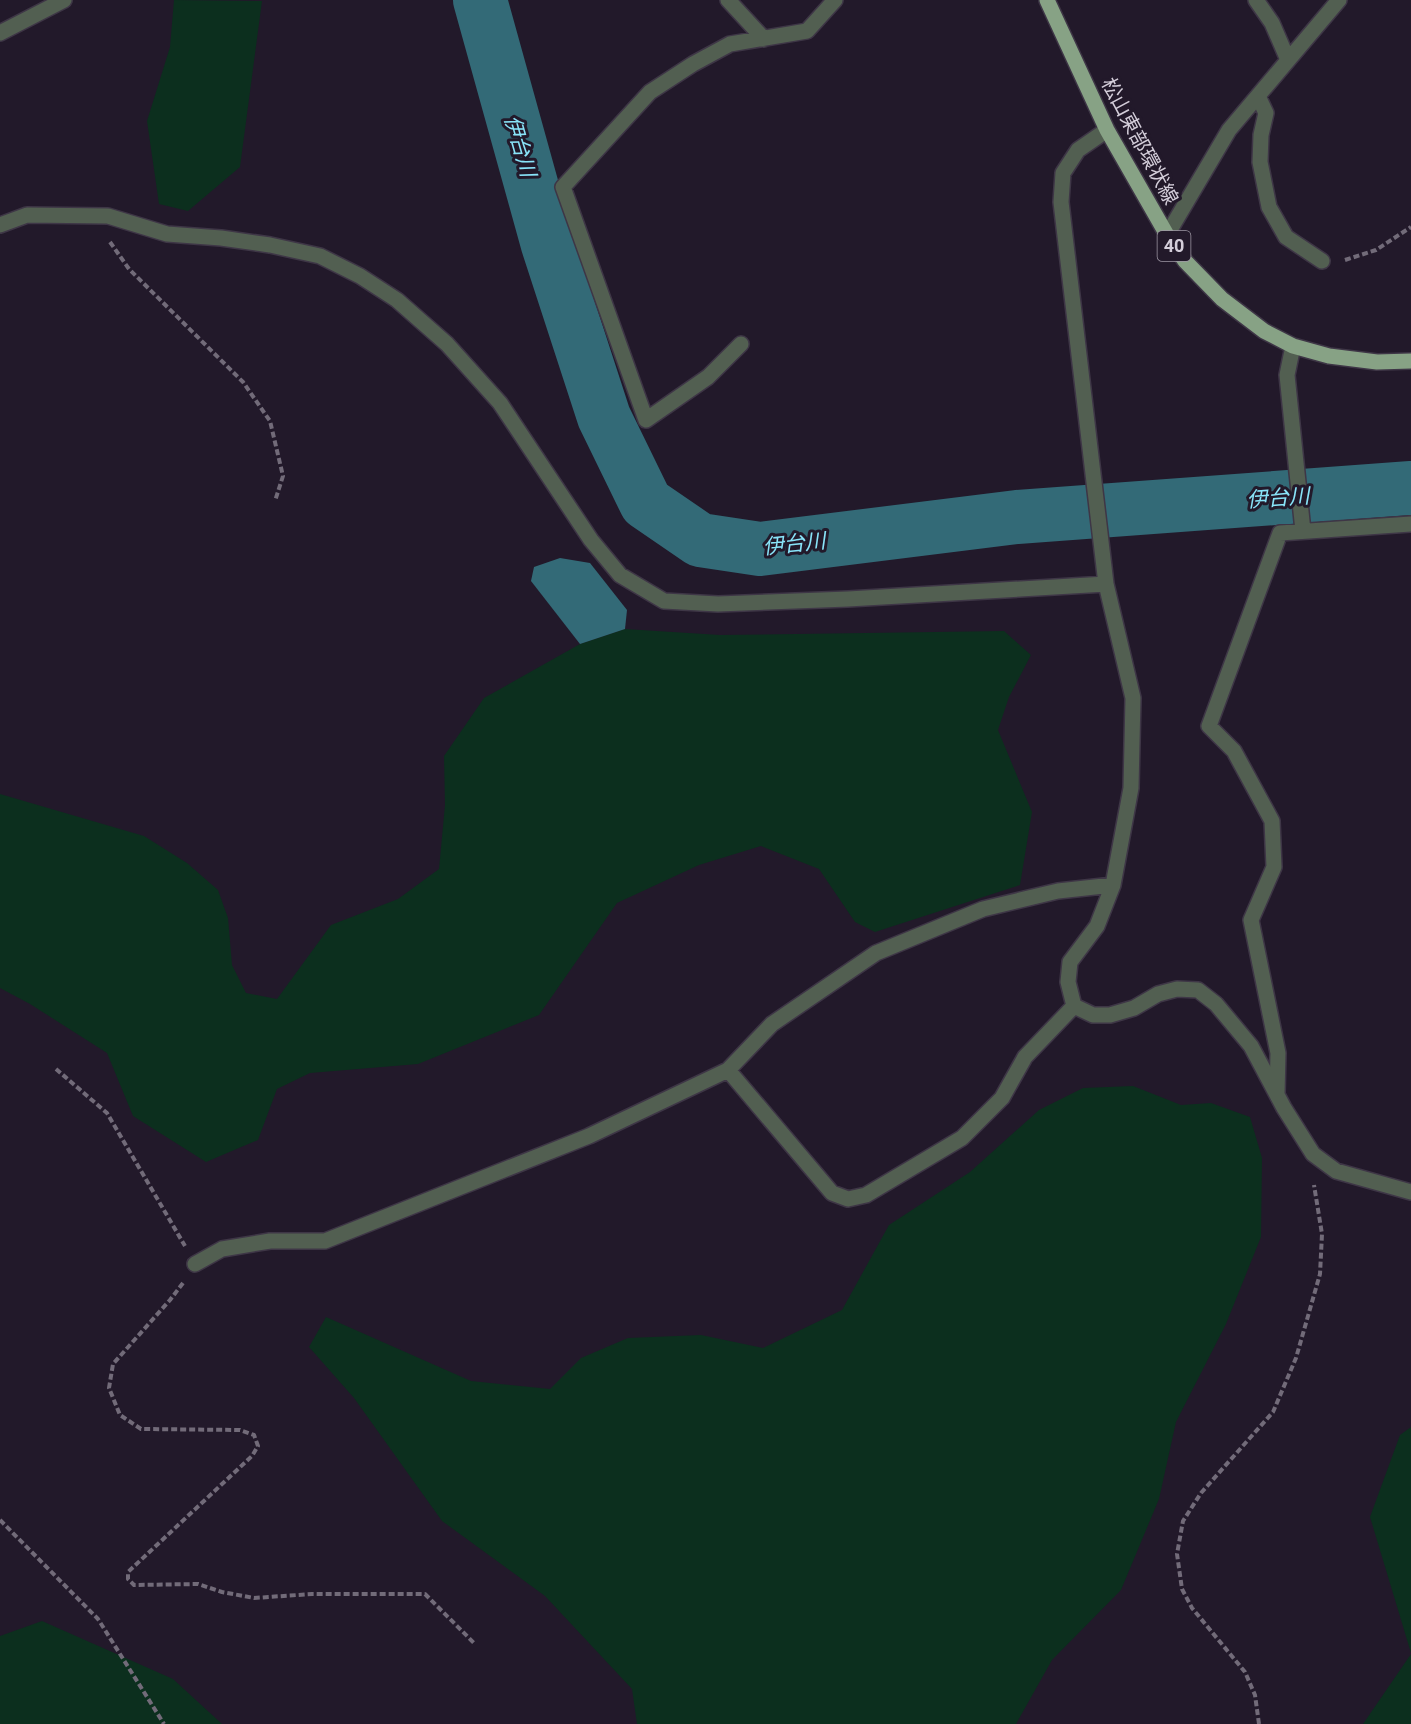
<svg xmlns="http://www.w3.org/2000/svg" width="1411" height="1724" font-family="Roboto,'Noto Sans JP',sans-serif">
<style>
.green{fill:#0c2f1e}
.water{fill:#336a77}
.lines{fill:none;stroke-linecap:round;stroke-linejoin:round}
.river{stroke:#336a77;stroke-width:54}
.minor-casing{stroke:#3e3646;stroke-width:18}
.major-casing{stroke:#3e3646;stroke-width:18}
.path{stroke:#726b79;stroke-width:4;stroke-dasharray:6 3;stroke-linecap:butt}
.minor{stroke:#525f51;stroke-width:15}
.major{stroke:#87a285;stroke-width:15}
.labels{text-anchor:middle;stroke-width:6;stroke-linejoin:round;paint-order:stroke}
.shield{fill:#22192a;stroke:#9f98a5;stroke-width:1.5}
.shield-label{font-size:18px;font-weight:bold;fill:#d4ceda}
.street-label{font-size:20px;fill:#d4ceda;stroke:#22192a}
.water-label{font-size:21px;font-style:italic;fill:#89e4f9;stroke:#22192a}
</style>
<rect width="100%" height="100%" fill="#22192a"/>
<path class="green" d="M174,0L262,1L240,167L188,211L159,204L147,121L170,47Z
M625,629L720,635L1004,631L1031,655L1009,697L998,730L1032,812L1020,885L875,932L855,922L819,869L761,846L699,865L617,903L539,1015L418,1064L310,1073L277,1089L258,1140L206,1162L133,1116L107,1053L30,1004L0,988V794L144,836L187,863L218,890L228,918L232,965L246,993L277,999L331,925L398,899L439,869L445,805L444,756L484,698L580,644Z
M1133,1086L1181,1105L1211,1103L1250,1117L1262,1158L1261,1237L1226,1324L1176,1422L1159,1499L1121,1590L1052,1660L1016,1724H637L632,1689L545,1596L442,1521L354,1398L309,1347L326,1317L471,1381L550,1389L581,1358L628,1338L701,1335L763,1348L842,1310L889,1225L970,1172L1039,1110L1083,1088Z
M1411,1427V1653L1370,1517L1400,1435Z
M42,1621L173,1679L222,1724H0V1636Z
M1411,1654V1724H1363Z"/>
<path class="water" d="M560,558L590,563L627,610L625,629L580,644L531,581L534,567Z"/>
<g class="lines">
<path class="river" d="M480,0L548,245L604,417L646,503L700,540L760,549L1017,517L1411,488"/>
<g class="minor-casing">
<path id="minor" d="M728,0L764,39
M1256,0L1272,23L1288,60
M0,33L64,0
M1258,96L1266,113L1261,135L1260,162L1269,207L1286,237L1322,261
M1107,130L1078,150L1063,173L1061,202L1106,584L1133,698L1131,788L1113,885L1097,926L1070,962L1068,982L1074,1006L1093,1015H1110L1134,1008L1158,994L1177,989L1198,990L1216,1004L1251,1046L1284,1108L1313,1154L1336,1171L1411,1192
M0,225L27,215L108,216L167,234L221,238L270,245L320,256L360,276L397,300L447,344L500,403L591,540L620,575L664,601L718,604L848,599L1106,584
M1167,235L1229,130L1339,0
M741,344L708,377L646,420L563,187L650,92L693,64L730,44L807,31L835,0
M1293,346L1287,375L1303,531
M728,1070L832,1193L848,1199L866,1195L962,1138L1002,1098L1025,1057L1074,1006
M1277,1094L1278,1053L1251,920L1274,867L1272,821L1234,751L1209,726L1280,533L1411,524
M195,1264L222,1249L270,1241H325L589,1136L728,1070L772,1024L876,953L983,909L1058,891L1113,885"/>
</g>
<g class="major-casing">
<path id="major" d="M1047,0L1107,130L1167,235L1185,261L1222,299L1264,331L1293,346L1329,356L1377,362L1411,361"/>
</g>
<path class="path" d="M110,242L129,269L243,382L270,421L283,476L275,501
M1345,260L1376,250L1411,227
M56,1069L107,1113L185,1246
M183,1283L170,1300L113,1364L109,1388L120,1415L141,1429L240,1430L254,1435L258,1446L252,1456L128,1572V1579L134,1585L198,1584L222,1592L254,1598L312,1594H425L475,1644
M0,1520L98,1619L164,1724
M1259,1724L1255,1695L1245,1672L1192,1608L1182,1589L1177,1554L1183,1521L1201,1493L1273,1412L1296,1358L1320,1274L1322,1234L1314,1185"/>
<use href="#minor" class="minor"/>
<use href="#major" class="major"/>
</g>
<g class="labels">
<rect class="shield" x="1157.5" y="231" width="33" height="30" rx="4.5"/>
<g class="shield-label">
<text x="1174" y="252">40</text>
</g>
<g class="street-label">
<text transform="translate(1140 141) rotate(62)" y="7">松山東部環状線</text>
</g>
<g class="water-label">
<text transform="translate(520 146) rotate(74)" y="7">伊台川</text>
<text transform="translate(1278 498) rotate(-4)" y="7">伊台川</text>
<text transform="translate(794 544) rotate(-6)" y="7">伊台川</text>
</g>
</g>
</svg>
